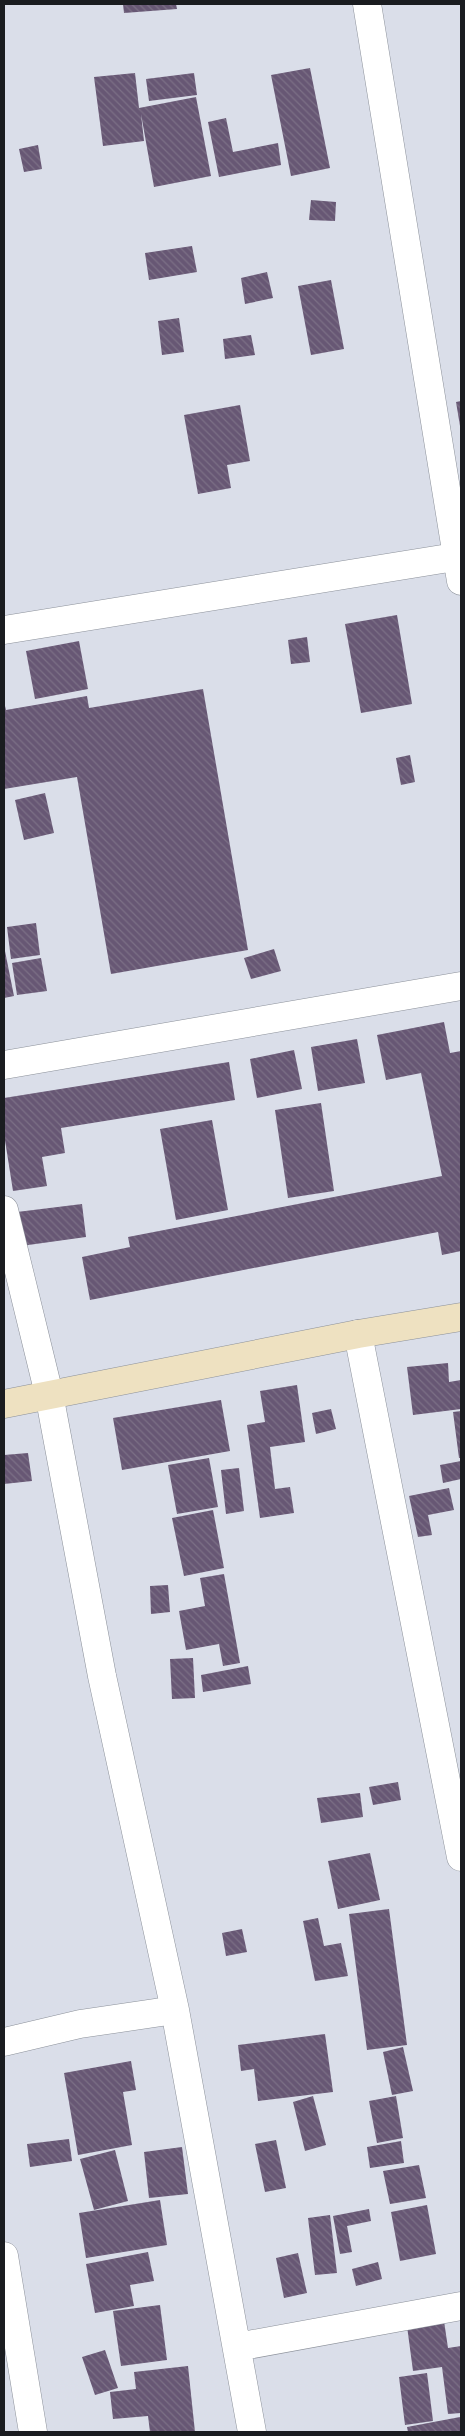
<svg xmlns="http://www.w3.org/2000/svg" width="465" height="2436" font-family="'Varela Round',sans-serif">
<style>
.building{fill:url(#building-back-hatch)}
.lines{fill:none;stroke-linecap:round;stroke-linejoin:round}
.street-casing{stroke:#8c919a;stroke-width:29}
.secondary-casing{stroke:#8c919a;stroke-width:29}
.street{stroke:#fff;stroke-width:28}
.secondary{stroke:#eee1c1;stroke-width:28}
</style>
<defs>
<pattern id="building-back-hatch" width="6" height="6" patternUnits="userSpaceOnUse" patternTransform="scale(1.25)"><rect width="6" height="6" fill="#675774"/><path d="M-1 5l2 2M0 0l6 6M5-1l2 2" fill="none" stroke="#7c7086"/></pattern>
</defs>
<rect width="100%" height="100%" fill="#dadee9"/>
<path class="building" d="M123,4H176L177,9L124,13Z
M310,68L330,168L291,176L271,75Z
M135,73L139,108L196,97L211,176L154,187L141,114L144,141L103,146L94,77Z
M194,73L197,95L149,101L146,79Z
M226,118L233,152L278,143L281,165L219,177L208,122Z
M38,145L42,169L24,172L19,149Z
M311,200L336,202L335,221L309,220Z
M192,246L197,272L149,280L145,253Z
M267,272L273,298L245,304L241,278Z
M331,280L344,349L311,355L298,286Z
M179,318L184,352L162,355L158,321Z
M251,335L255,355L225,359L223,339Z
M461,401V426H460L456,402Z
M240,405L250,461L227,465L231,488L198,494L184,415Z
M397,615L412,704L361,713L345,624Z
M307,637L310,662L291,664L288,640Z
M79,641L88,689L35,699L26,651Z
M203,689L248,950L111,974L77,777L4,789V702L6,710L87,696L89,708Z
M410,755L415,782L401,785L396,758Z
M45,793L54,833L24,840L15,800Z
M36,923L40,955L11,959L7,927Z
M4,946L14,996L4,998Z
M274,949L281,971L251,979L244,958Z
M41,958L47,991L17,995L12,963Z
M444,1022L450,1053L461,1051V1251L442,1255L438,1232L90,1300L82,1257L130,1247L128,1237L442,1176L421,1073L386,1080L377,1035Z
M357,1039L365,1083L318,1091L311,1047Z
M294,1050L302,1089L257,1098L250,1059Z
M229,1062L235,1100L61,1128L65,1153L42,1157L47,1186L13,1191L4,1134V1098Z
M321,1103L334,1191L288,1198L275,1110Z
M212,1120L228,1210L176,1220L160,1129Z
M82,1204L86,1237L21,1246L17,1212Z
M448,1363L449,1382L461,1380V1409L413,1415L407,1367Z
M297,1385L305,1442L270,1447L275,1489L290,1487L294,1513L260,1518L247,1425L265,1422L260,1391Z
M221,1400L230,1451L122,1470L113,1418Z
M331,1409L336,1429L316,1434L312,1413Z
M461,1411V1458H459L453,1412Z
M28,1453L32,1481L4,1484V1455Z
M209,1458L218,1507L177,1514L168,1465Z
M461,1461V1479L443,1483L440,1465Z
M239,1468L244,1511L226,1514L221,1470Z
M449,1488L454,1510L428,1515L432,1535L418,1537L409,1496Z
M213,1510L224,1568L184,1576L172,1518Z
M224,1574L240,1663L223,1666L219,1644L186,1650L179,1611L205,1606L200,1578Z
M168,1585L170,1612L151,1614L150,1586Z
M193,1658L195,1698L172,1699L170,1659Z
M248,1666L251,1684L203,1692L201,1675Z
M398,1782L401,1800L373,1805L369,1787Z
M360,1793L363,1817L321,1823L317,1798Z
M370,1853L380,1900L338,1909L328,1861Z
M389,1909L407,2045L367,2050L349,1914Z
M318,1918L324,1946L341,1943L348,1976L315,1981L303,1921Z
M242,1929L247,1952L226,1956L222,1933Z
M325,2034L333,2092L258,2101L254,2069L241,2071L238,2045Z
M403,2047L413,2091L392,2095L383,2052Z
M131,2061L136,2090L123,2092L132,2145L78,2155L64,2073Z
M313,2096L326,2145L305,2151L293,2102Z
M396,2096L403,2138L377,2143L369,2101Z
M69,2139L72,2161L30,2167L27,2144Z
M276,2140L286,2188L265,2192L255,2144Z
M401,2141L404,2163L370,2168L367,2147Z
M182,2147L188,2194L149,2198L144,2152Z
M115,2150L128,2201L94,2210L80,2159Z
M419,2165L426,2198L390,2204L383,2171Z
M160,2200L167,2245L86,2258L79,2213Z
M427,2205L436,2254L400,2261L391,2212Z
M369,2209L371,2221L347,2226L352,2252L340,2254L333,2216Z
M330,2215L337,2273L315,2275L308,2218Z
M148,2252L154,2281L130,2285L134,2306L95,2313L86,2264Z
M298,2253L307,2293L284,2298L276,2258Z
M378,2262L382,2279L356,2286L352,2269Z
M160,2305L167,2360L121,2366L113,2311Z
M444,2321L448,2348L461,2346V2413L448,2414L442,2367L413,2371L407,2326Z
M105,2350L118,2388L95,2395L82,2357Z
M188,2366L195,2432H150L148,2416L113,2419L110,2392L136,2389L134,2372Z
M427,2373L433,2421L405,2425L399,2377Z
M460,2417L461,2432H408L407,2427Z"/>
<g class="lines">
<g class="street-casing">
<path id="street" d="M367,4L461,581
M4,630L461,556
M4,1065L461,986
M4,1210L49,1394L102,1676L175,2010L252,2432
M358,1334L461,1857
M4,2042L80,2024L175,2010
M4,2256L33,2432
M237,2347L461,2306"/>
</g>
<g class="secondary-casing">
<path id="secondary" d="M4,1404L358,1334L461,1317"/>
</g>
<use href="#street" class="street"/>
<use href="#secondary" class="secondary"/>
</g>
<rect width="465" height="2436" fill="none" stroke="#1a1c20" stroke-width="10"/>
</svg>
